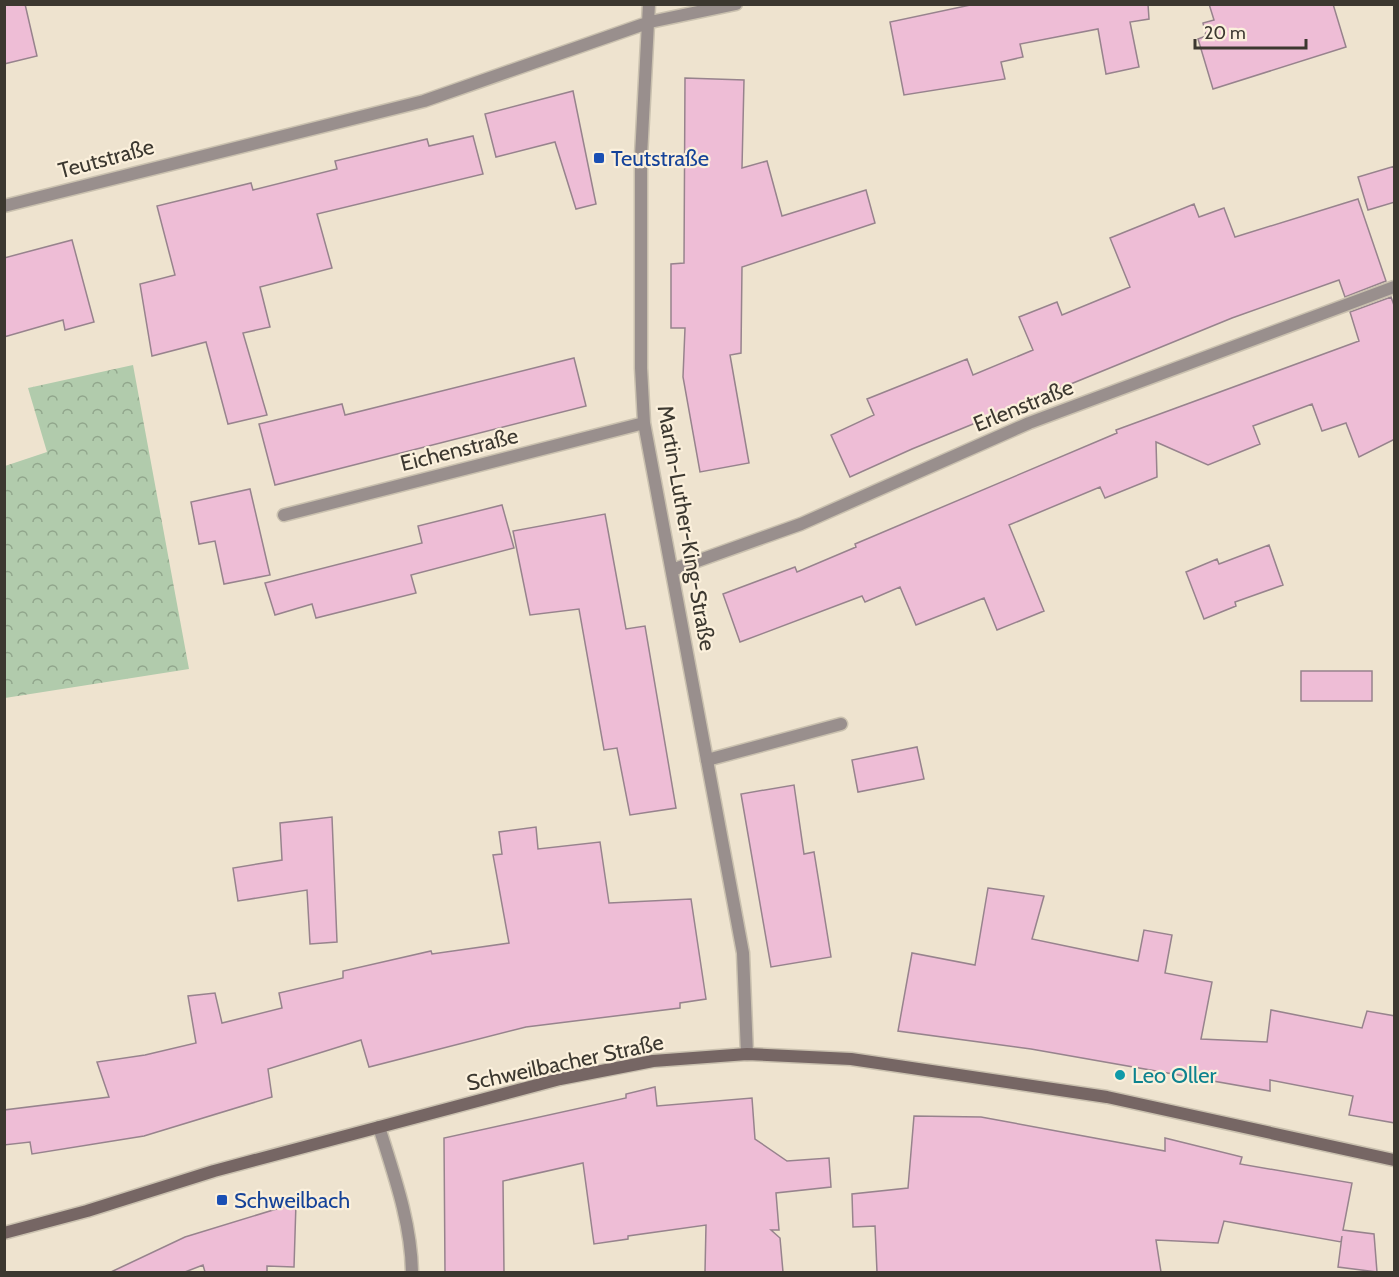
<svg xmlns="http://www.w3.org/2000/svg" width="1399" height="1277" font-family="Cabin,sans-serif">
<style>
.park{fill:url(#park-crowns)}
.building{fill:#eebdd6;stroke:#97838d;stroke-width:1.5}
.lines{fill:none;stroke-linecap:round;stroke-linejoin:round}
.service-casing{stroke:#cac1af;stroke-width:15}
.minor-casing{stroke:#cac1af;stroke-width:15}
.secondary-casing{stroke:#cac1af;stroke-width:15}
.service{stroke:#998f8d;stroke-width:12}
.minor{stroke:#998f8d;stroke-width:12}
.secondary{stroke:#766664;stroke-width:12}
.transit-dot{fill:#1a4fb4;stroke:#fbf0dc;stroke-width:2}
.culture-dot{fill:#0f9aa8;stroke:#fbf0dc;stroke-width:2}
.labels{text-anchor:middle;stroke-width:4.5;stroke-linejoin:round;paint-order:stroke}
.street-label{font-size:22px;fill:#3c3830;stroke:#fbf0dc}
.transit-label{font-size:22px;fill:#164399;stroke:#fbf0dc;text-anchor:start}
.culture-label{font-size:22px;fill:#0d838f;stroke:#fbf0dc;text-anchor:start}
</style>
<defs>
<pattern id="park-crowns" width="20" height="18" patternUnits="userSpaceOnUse" patternTransform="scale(1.5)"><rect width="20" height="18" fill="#b1cbac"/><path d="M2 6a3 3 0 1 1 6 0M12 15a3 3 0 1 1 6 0" fill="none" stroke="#91a68c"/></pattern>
</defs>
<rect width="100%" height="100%" fill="#eee3cf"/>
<path class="park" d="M133,365L189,669L5,698V466L47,452L28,388Z"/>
<path class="building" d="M4,4H25L37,56L4,64Z
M975,4H1148L1149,19L1130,22L1139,67L1106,74L1098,29L1020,44L1023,57L1001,62L1005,79L904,95L890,22Z
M1209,4H1333L1346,47L1213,89L1198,39L1206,36L1203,23L1214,20Z
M685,78L744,80L742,168L767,161L782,216L866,190L875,223L742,267L741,353L730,355L749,463L700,472L683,377L685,328H671V264L684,263Z
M573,91L596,204L576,209L555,142L496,157L485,114Z
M473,136L483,174L317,214L332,268L260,287L270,327L243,333L267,415L228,424L206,342L152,356L140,284L175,275L157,206L251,183L253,190L337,169L335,161L427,139L429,146Z
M1395,166V202L1368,210L1358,177Z
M1358,199L1386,281L1345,297L1339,280L1232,318L912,449L850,477L831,435L874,415L867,399L967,359L973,375L1033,350L1019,317L1057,302L1062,315L1130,287L1110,238L1194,204L1199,217L1224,208L1235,237Z
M72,240L94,322L65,330L63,320L4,337V258Z
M1391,297L1395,308V439L1359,457L1346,423L1322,431L1312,404L1253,426L1260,444L1208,465L1156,442L1157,477L1105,498L1100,487L1009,525L1044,611L997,630L984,598L916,625L900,587L865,602L862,596L740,642L723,594L795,567L797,572L856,547L855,544L1117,433L1116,430L1359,341L1350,312Z
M574,358L586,406L275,485L259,424L342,404L345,415Z
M250,489L270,575L224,584L215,541L199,544L191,502Z
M502,505L514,548L411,575L416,593L316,618L312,604L275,615L265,583L422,543L418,526Z
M605,514L626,629L645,626L676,808L630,815L617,748L604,750L579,609L530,615L513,531Z
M1269,545L1283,585L1235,602L1236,606L1204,619L1186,572L1217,559L1219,564Z
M1301,671H1372V701H1301Z
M917,747L924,779L858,792L852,760Z
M794,785L804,854L814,852L831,957L771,967L741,794Z
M332,817L337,942L310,944L307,890L238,901L233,868L282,860L280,823Z
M536,827L538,849L600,842L609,903L691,899L706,999L680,1003V1008L526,1027L369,1067L361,1040L268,1069L272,1097L144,1136L32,1154L30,1142L4,1145V1110L109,1097L97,1062L145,1055L196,1043L188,996L215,993L222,1023L282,1008L279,993L343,978V971L431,951L432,954L509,943L493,855L502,854L499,832Z
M988,888L1044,896L1032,939L1138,961L1144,930L1172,935L1165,973L1212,982L1201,1039L1267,1042L1271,1010L1362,1028L1367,1011L1395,1016V1123L1349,1115L1353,1096L1270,1080V1091L1031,1049L898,1031L912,953L975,965Z
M655,1087L657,1106L752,1098L755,1139L787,1161L829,1158L831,1187L776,1193L779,1230H771L780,1238L783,1272H705L706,1225L628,1236V1239L594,1244L583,1163L503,1181L504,1272H445L444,1138L626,1098V1094Z
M914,1116L981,1117L1165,1151V1138L1242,1157L1240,1164L1352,1183L1343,1230L1374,1234L1377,1272L1338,1267L1342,1236L1341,1242L1224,1221L1218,1243L1156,1240L1161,1272H877L875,1226L853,1227L852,1194L908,1188Z
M296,1203L294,1267L267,1266V1272H205L203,1265L185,1272H111L185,1237Z"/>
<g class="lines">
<g class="service-casing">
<path id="service" d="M707,760L841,724"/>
</g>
<g class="minor-casing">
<path id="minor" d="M649,4L641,156V368L644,423L743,953L747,1054
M4,206L424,101L650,22L736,4
M284,515L644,423
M672,570L801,524L1029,423L1394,287
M379,1127C394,1175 411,1222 412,1272"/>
</g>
<g class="secondary-casing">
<path id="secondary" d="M4,1233L87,1211L214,1171L560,1079L653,1061L747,1054L851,1059L1107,1097L1394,1160"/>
</g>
<use href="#service" class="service"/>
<use href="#minor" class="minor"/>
<use href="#secondary" class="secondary"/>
</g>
<g class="transit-dot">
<rect x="593" y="152" width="12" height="12" rx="3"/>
<rect x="216" y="1194" width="12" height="12" rx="3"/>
</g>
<circle class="culture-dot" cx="1120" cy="1075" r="6"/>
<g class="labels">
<g class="street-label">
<text transform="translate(106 158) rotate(-15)" y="8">Teutstraße</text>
<text transform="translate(1023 405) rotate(-22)" y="8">Erlenstraße</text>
<text transform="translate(459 449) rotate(-14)" y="8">Eichenstraße</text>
<text transform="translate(687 528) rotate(80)" y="8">Martin-Luther-King-Straße</text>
<text transform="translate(565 1062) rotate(-12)" y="8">Schweilbacher Straße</text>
</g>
<g class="transit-label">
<text x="611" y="166">Teutstraße</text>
<text x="234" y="1208">Schweilbach</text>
</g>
<g class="culture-label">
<text x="1132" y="1083">Leo Oller</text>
</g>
</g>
<rect width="1399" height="1277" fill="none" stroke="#3c3830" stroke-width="12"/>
<path d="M1195 39v9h111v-9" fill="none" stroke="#3c3830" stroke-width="3"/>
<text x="1204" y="39" font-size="18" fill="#3c3830" stroke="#fbf0dc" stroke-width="4.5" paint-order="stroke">20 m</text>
</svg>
